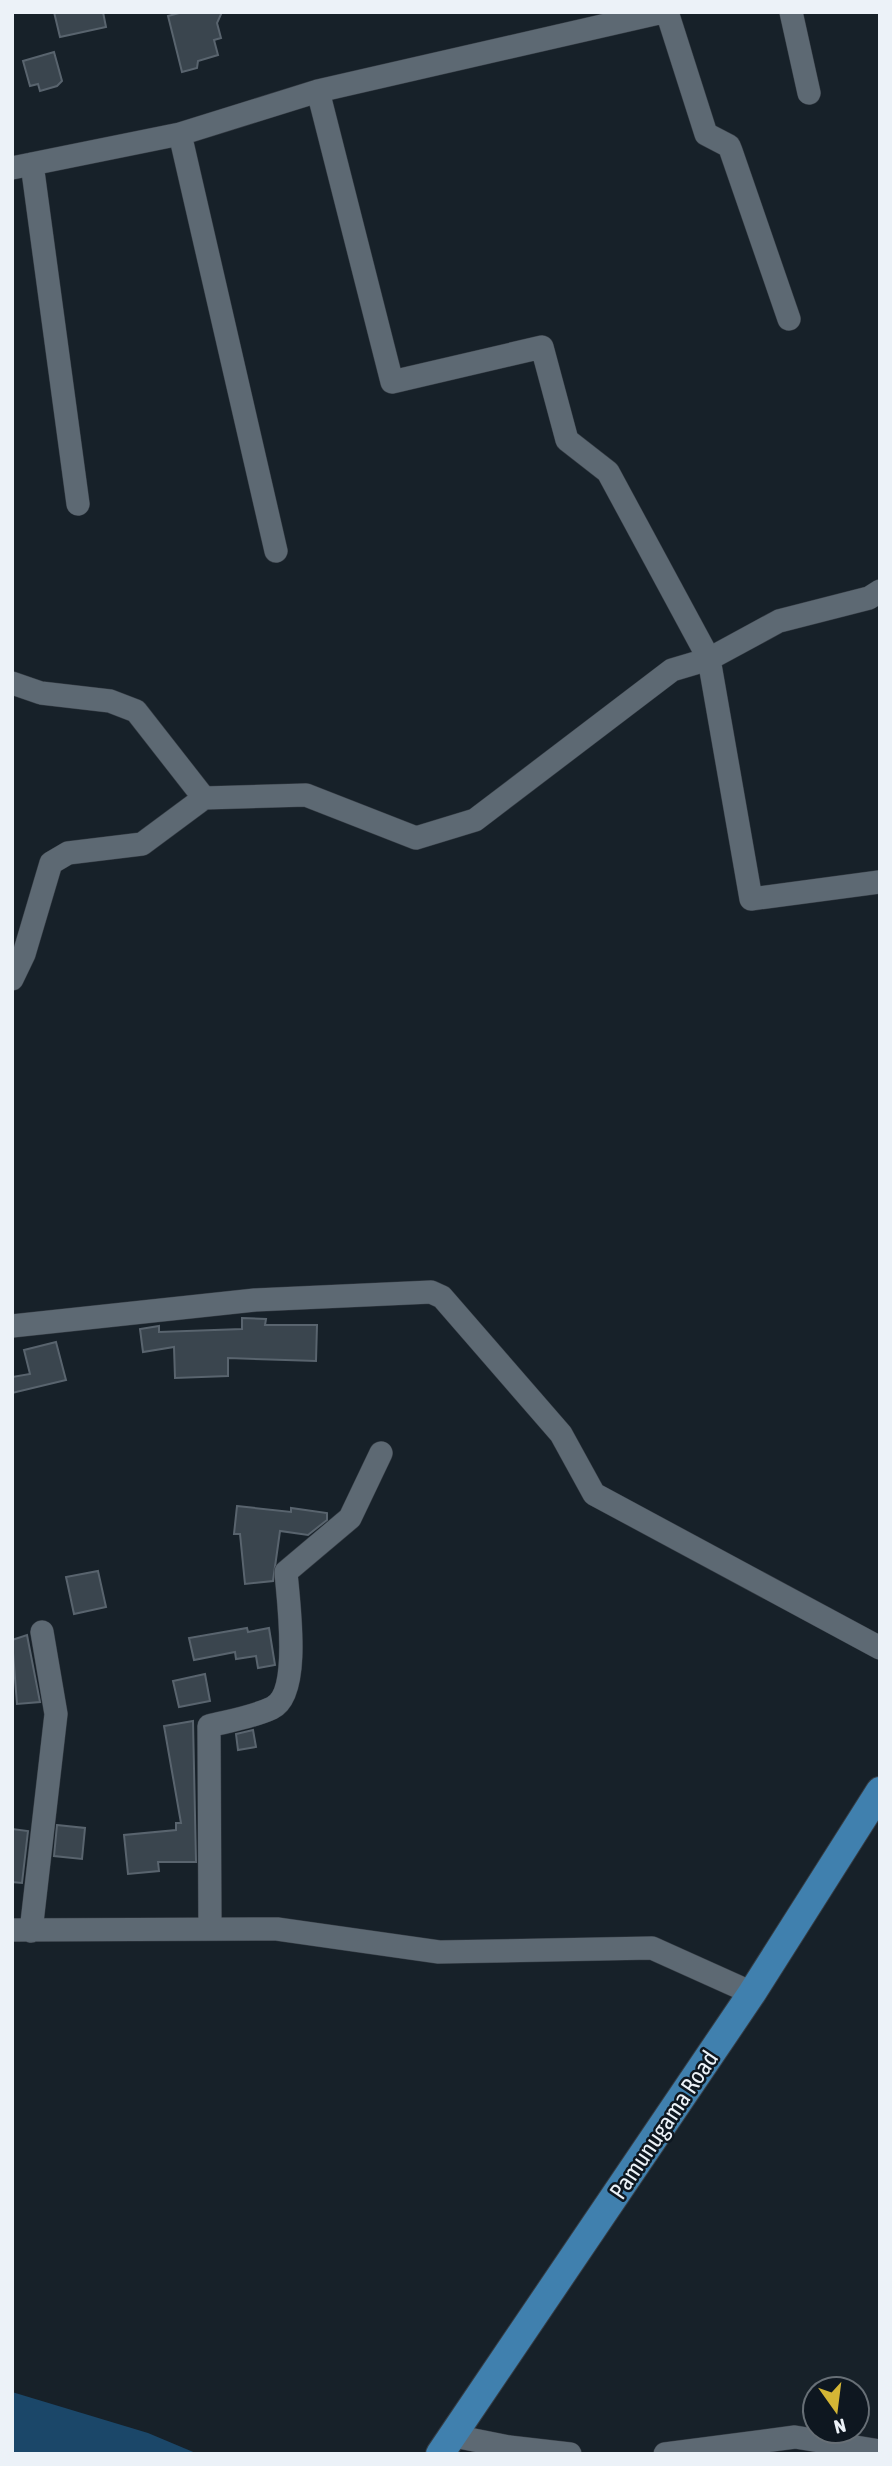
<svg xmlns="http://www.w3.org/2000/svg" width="892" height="2466" font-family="'Asap Condensed',sans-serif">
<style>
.water{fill:#1b4769}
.building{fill:#3a454e;stroke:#59646e;stroke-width:2}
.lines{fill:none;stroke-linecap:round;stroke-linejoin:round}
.minor-casing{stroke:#363d45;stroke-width:24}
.major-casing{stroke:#363d45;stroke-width:30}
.minor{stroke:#5d6973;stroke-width:23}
.major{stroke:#4080ae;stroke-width:28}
.labels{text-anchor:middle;stroke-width:5;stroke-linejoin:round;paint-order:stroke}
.street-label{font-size:24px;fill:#ecf2f8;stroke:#0e1720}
</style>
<rect width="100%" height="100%" fill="#172129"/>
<path class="water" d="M12,2392L148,2433L198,2454H12Z"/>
<path class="building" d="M54,12H103L106,27L60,37Z
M183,12H222L217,23L221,38L214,40L218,55L198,61L197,68L182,72L168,16Z
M54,52L62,81L57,86L40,91L38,84L30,86L23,61Z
M242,1318L266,1319L265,1325H317L316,1361L228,1358V1376L175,1378L174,1347L143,1352L140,1329L159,1326V1332L242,1329Z
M56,1342L66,1380L12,1393V1377L30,1374L24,1350Z
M237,1506L291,1512V1508L327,1513V1520L308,1535L280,1531L273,1581L245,1584L240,1534H234Z
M98,1571L106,1607L74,1614L66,1577Z
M247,1628L248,1632L269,1628L275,1665L258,1668L256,1656L236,1659L235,1652L194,1660L189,1638Z
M27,1635L40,1702L17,1704L12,1640Z
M205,1674L210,1701L179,1707L173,1681Z
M193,1721L196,1862H158L159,1871L128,1874L124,1835L176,1830V1823H181L164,1726Z
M253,1730L256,1747L238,1750L236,1734Z
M57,1825L85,1828L82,1859L54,1856Z
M12,1829L28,1831L22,1883L12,1882Z"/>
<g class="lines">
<g class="minor-casing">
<path id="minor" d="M667,12L706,134L729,146L731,151L789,319
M791,12L809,93
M318,91L392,382L542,347L567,440L608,472L709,659L751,899L879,882
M180,134L276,551
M32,164L78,504
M12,168L180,134L318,91L663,12
M12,683L41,693L110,701L136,711L204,798
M12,979L24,954L51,863L68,853L142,844L204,798L306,795L416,838L475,820L672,670L709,659L779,621L869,598L880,591
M12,1326L255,1300L431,1292L442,1297L561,1434L594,1494L880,1648
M210,1928L209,1726C229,1721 253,1717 272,1708C302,1694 288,1600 286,1572L350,1518L381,1453
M12,1930L277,1929L439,1952L652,1948L752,1993
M31,1931L56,1714L42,1632
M454,2436L509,2447L570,2454
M665,2454L795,2437L880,2451"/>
</g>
<g class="major-casing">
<path id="major" d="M440,2454L752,1993L880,1791"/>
</g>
<use href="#minor" class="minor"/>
<use href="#major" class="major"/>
</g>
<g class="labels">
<g class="street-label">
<text transform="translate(664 2125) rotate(-56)" y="8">Pamunugama Road</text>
</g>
</g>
<rect width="892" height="2466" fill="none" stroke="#ecf2f8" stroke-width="28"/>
<g transform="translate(836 2410) rotate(166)"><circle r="33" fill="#0e1720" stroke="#676f76" stroke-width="2"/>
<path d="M0-5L12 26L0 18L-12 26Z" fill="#d4b635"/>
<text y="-10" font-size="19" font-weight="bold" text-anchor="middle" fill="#ecf2f8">N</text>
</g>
</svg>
